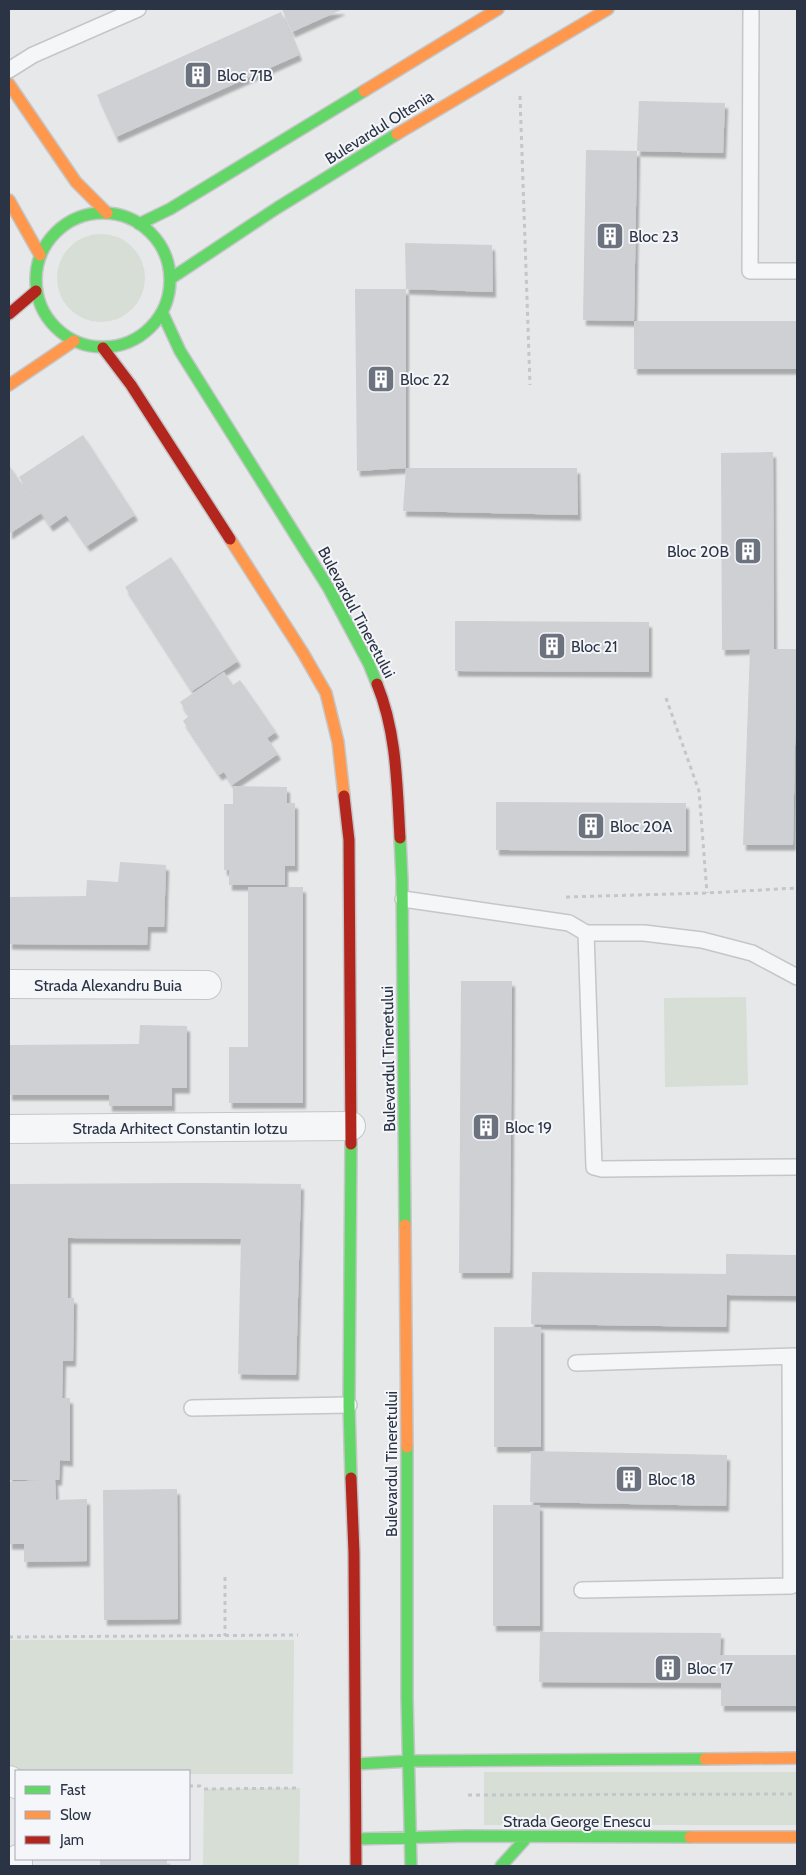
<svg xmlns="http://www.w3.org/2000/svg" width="806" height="1875" font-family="Cabin,sans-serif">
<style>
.green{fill:#d6ded6}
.building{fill:#ced0d3;filter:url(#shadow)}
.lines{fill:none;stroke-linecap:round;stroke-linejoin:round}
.lane-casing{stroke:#c4c6c8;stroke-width:18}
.street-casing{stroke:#c4c6c8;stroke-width:30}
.fast-casing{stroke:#c4c6c8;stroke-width:14}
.slow-casing{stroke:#c4c6c8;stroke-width:14}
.jam-casing{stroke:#c4c6c8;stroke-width:14}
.path{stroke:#c5c6ca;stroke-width:3;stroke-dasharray:4 4;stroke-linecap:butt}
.lane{stroke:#f5f6f7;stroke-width:15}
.street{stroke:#f5f6f7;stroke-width:28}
.fast{stroke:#63d668;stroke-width:11}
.slow{stroke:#ff974d;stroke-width:11}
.jam{stroke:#b3261e;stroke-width:11}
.labels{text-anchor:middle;stroke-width:4;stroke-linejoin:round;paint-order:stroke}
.poi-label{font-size:16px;fill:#2b3445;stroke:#f4f6f9;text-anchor:start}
.street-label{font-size:16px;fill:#2b3445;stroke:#f4f6f9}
</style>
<defs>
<filter id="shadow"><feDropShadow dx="3" dy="5.5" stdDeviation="1" flood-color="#0004"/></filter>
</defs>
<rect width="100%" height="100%" fill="#e6e8ea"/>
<path class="green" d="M57 278a44 44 0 1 1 88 0a44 44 0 1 1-88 0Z
M746,997L748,1085L665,1087L664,998Z
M9,1640H294L293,1774H189V1771H16L9,1774Z
M484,1772H797V1825H484Z
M300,1788L299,1866H203L204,1789Z"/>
<path class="building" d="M282,9H343L292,32Z
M281,12L299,55L116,137L97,95Z
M639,101L725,103L723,153L637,151Z
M586,150L637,151L634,321L583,320Z
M405,243L492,245L493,292L406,289V468L357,471L355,289H406Z
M634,321H797V369H634Z
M83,435L135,515L87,546L66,515L50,526L19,477Z
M773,452L774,649H797L793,845H743L750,649L722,650L721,453Z
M9,465L41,513L9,534Z
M406,468H577L578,515L403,511Z
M171,557L238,661L192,691L125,587Z
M455,621L649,622V672L455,671Z
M224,672L233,685L240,680L276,732L267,738L278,754L232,785L224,772L219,775L183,721L189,716L180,702Z
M233,786L287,787V803H295V866H285V885H229V870H224V804H233Z
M496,802L686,803V851L496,850Z
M120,862L166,865L164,927H148L147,945L9,944V897L86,896L87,880L118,882Z
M248,887H303V1103H229V1047H248Z
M461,981H512L510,1273H459Z
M140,1025L187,1026V1088H172V1106H109V1095H9V1045L139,1044Z
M195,1183L301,1184L296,1375L238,1374L241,1239L68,1238V1298H74L73,1361H63L62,1398H70V1461L60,1460L59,1480H55L56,1500L87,1499V1561L24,1562V1544H9V1482L43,1480H9V1184Z
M726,1254L797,1255V1296L727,1295L726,1327L531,1324L532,1272L726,1274Z
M494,1327H541V1447H494Z
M531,1451L727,1455L726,1506L530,1502Z
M177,1489L178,1619L104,1620L103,1490Z
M493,1505H540V1626H493Z
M540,1632L721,1633L720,1655H797V1706H721V1683L539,1682Z
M100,1859H167V1866H100Z"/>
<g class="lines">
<g class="lane-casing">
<path id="lane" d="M751,9L750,271H797
M9,70L33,55L138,9
M403,899L569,923L586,933H644L702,940L752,953L797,977
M586,933L594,1167L602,1169L797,1167
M576,1363L797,1356
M192,1408L349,1405
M582,1590L791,1586L790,1357"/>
</g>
<g class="street-casing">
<path id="street" d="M9,984L207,985
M9,1129L351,1126
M9,1780L16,1784
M18,1859V1866"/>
</g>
<g class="fast-casing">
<path id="fast" d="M36 280a67 67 0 1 1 134 0a67 67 0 1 1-134 0Z
M139,224L170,209L364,91
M170,279L277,208L397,134
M162,312L180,351L328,587L369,664L377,684
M400,838L402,880L405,1225
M351,1144L349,1405L351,1478
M407,1447V1698L411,1866
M357,1764L410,1761L705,1759
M356,1839L467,1836L690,1837
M501,1866L527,1837"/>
</g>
<g class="slow-casing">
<path id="slow" d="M9,84L76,182L107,213
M364,91L498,9
M397,134L608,9
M9,200L40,255
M9,385L74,341
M230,539L303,653L326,693L338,742L344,796
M405,1225L407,1447
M705,1759L797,1758
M690,1837H797"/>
</g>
<g class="jam-casing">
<path id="jam" d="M9,314L36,291
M103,348L131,385L230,539
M377,684C397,733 397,786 400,838
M344,796L349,840L351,1144
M351,1478L354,1553L356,1866"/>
</g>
<path class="path" d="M520,96L530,385
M666,698L699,791L707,893
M566,897L707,893L797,888
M225,1577V1636
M9,1637L298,1635
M189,1786H200L204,1789L300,1788
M468,1795L797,1794"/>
<use href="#lane" class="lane"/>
<use href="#street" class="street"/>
<use href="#fast" class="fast"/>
<use href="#slow" class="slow"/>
<use href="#jam" class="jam"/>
</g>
<defs>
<g id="building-square" transform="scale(1.4375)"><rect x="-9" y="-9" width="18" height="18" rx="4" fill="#6c737f" stroke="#f4f6f9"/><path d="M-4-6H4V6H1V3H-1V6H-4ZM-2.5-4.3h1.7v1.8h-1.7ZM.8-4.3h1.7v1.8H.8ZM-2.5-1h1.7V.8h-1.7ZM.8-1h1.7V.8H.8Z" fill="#fff"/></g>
</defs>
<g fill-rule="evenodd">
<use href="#building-square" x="198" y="75"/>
<use href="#building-square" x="610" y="236"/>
<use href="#building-square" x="381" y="379"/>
<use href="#building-square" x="748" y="551"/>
<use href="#building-square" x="552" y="646"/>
<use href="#building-square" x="591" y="826"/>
<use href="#building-square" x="486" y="1127"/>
<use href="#building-square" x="629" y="1479"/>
<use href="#building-square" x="668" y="1668"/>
</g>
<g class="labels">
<g class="poi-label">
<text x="217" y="81">Bloc 71B</text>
<text x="629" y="242">Bloc 23</text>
<text x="400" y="385">Bloc 22</text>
<text x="729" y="557" text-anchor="end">Bloc 20B</text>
<text x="571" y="652">Bloc 21</text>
<text x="610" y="832">Bloc 20A</text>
<text x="505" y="1133">Bloc 19</text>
<text x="648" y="1485">Bloc 18</text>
<text x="687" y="1674">Bloc 17</text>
</g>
<g class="street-label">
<text transform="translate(379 127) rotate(-32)" y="6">Bulevardul Oltenia</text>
<text transform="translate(357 612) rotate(62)" y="6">Bulevardul Tineretului</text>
<text x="108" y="991">Strada Alexandru Buia</text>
<text transform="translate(388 1059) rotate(-91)" y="6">Bulevardul Tineretului</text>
<text x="180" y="1134">Strada Arhitect Constantin Iotzu</text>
<text transform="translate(391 1464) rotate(-90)" y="6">Bulevardul Tineretului</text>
<text x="577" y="1827">Strada George Enescu</text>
</g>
</g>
<rect width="806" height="1875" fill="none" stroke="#2b3445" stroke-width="20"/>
<rect x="15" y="1770" width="175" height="90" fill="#f4f6f9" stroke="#a4a8b1"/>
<rect x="25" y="1786" width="25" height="8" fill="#63d668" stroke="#a4a8b1"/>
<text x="60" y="1795" font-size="15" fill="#2b3445">Fast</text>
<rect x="25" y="1811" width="25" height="8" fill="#ff974d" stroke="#a4a8b1"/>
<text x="60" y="1820" font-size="15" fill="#2b3445">Slow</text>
<rect x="25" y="1836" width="25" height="8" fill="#b3261e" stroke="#a4a8b1"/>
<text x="60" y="1845" font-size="15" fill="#2b3445">Jam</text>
</svg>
